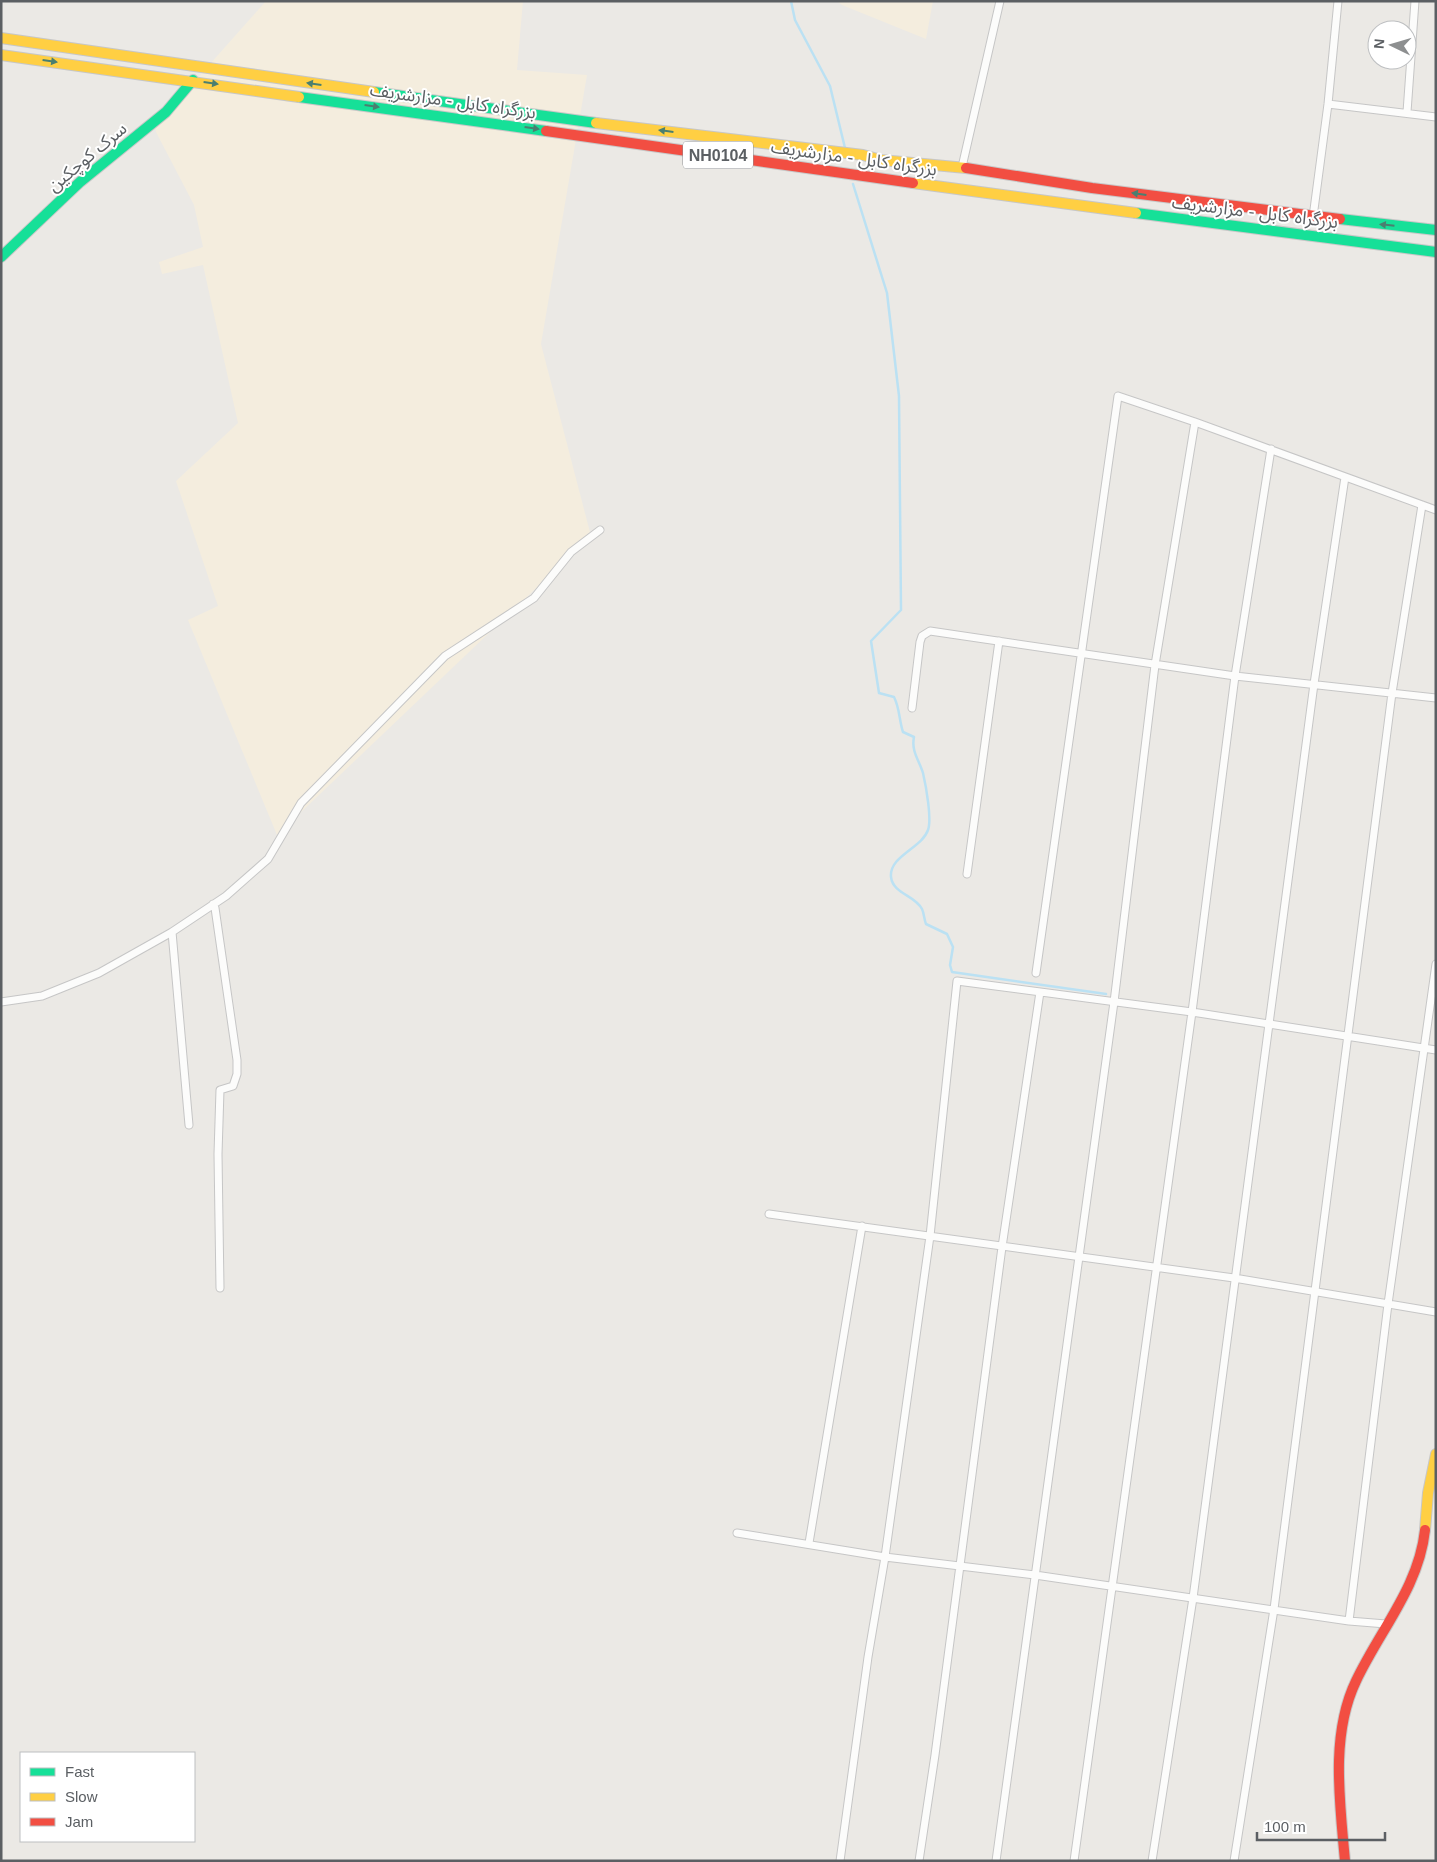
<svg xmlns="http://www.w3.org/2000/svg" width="1437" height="1862" font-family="Helvetica,'Noto Sans Arabic',sans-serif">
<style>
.commercial{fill:#f4edde}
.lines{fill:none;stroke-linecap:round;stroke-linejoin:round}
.stream{stroke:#bbe1f3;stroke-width:2.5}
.street-casing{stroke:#c6c6c6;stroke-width:9}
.fast-casing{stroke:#c7c7c7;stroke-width:12}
.slow-casing{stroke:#c7c7c7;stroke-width:12}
.jam-casing{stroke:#c7c7c7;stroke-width:12}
.street{stroke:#fcfcfb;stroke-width:7}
.fast{stroke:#16e098;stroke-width:10}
.slow{stroke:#ffcf43;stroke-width:10}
.jam{stroke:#f24e42;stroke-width:10}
.oneway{fill:#4a7f70}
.labels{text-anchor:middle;stroke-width:4;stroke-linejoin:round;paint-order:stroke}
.shield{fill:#fff;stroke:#8c8f92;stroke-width:1}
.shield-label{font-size:16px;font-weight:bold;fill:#5b5f63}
.street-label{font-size:18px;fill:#5b5f63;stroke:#fff}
</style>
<rect width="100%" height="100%" fill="#ebe9e5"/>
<path class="commercial" d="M266,1H523L517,70L587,75L541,344L592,540L573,553L277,835L188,620L218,606L176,481L238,423L203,265L162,274L159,262L203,247L194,205L156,132L155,126Z
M837,1H933L926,39L842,5Z"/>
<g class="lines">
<path class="stream" d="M791,1L795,20L830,86L845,148
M853,184L887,293L899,396L901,610L871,641L879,693L894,697C900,709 899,720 903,732L914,737C911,751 919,760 923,773C926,786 932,819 928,830C922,848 889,856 891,877C893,894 915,895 922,909C924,913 924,919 926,924L947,934L953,947L950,965L952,972L1106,994"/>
<g class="street-casing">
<path id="street" d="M1328,104L1436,117
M1407,112L1415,1
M962,167L1000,1
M1313,217L1328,104L1338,1
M912,708L920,642L922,636L930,631L1235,676L1436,698
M967,874L999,641
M213,904L215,908L237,1060V1074L233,1086L220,1090L218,1154L220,1288
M172,932L189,1125
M1036,973L1118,396L1195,422L1436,510
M1,1002L42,996L99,973L172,932L226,896L268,859L301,803L445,656L534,598L571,552L600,530
M769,1214L1234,1278L1436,1312
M737,1533L885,1557L1035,1575L1349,1621L1386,1624
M809,1543L862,1226
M1349,1621L1388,1304L1436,964
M840,1861L868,1657L885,1557L930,1236L957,981L1192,1012L1436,1050
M919,1861L935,1755L1002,1247L1040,992
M996,1861L1114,1002L1155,665L1195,422
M1074,1861L1192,1012L1235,676L1271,449
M1152,1861L1193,1598L1314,684L1345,477
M1234,1861L1274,1609L1392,693L1422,505"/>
</g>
<g class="fast-casing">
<path id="fast" d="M374,92L596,123
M299,97L546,131
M1136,213L1436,252
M1340,219L1436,230
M1,257L80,182L166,112L193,80"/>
</g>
<g class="slow-casing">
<path id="slow" d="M1,38L374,92
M1,55L299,97
M596,123L863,155L881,160L966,168
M913,183L1136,213
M1425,1530L1428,1493L1436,1454"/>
</g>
<g class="jam-casing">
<path id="jam" d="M546,131L913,183
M966,168L1092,188L1340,219
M1345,1861C1340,1803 1330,1735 1356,1681C1380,1630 1419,1587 1425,1530"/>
</g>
<use href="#street" class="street"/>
<use href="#fast" class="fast"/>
<use href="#slow" class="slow"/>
<use href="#jam" class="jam"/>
</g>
<defs><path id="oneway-solid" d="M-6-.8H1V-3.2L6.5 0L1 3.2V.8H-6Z" transform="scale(1.25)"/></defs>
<g class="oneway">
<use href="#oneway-solid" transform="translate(50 61) rotate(8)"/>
<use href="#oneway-solid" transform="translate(211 83) rotate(8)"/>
<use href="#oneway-solid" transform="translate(314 84) rotate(-172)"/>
<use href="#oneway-solid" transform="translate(372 106) rotate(8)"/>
<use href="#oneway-solid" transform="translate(532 128) rotate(8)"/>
<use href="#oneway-solid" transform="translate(666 131) rotate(-173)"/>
<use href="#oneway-solid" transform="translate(1139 194) rotate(-172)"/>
<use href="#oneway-solid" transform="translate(1387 225) rotate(-174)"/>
</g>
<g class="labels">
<rect class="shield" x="683" y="141.5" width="70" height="27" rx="4"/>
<g class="shield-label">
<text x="718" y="161">NH0104</text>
</g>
<g class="street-label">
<text transform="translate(453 101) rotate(8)" y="6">بزرگراه کابل - مزارشریف</text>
<text transform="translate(87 157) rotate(-40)" y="6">سرک کوچکین</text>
<text transform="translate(854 158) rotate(8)" y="6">بزرگراه کابل - مزارشریف</text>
<text transform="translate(1255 212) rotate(7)" y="6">بزرگراه کابل - مزارشریف</text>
</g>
</g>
<rect width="1437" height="1862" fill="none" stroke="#5b5f63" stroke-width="5"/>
<rect x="20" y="1752" width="175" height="90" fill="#ffffff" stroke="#bdbfc1"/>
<rect x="30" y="1768" width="25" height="8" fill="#16e098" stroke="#bdbfc1"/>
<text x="65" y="1777" font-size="15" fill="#5b5f63">Fast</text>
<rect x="30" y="1793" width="25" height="8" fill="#ffcf43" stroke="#bdbfc1"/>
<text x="65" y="1802" font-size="15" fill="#5b5f63">Slow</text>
<rect x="30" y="1818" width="25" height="8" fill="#f24e42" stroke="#bdbfc1"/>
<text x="65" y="1827" font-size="15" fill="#5b5f63">Jam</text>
<g transform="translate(1392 45) rotate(275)"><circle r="24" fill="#ffffff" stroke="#bdbfc1"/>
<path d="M0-4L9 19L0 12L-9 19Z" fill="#8d8f90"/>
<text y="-8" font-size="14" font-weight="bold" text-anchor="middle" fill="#5b5f63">N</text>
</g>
<path d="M1257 1832v8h128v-8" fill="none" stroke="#5b5f63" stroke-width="2.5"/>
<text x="1264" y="1832" font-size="15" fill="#5b5f63" stroke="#ffffff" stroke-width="4" paint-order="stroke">100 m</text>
</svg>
